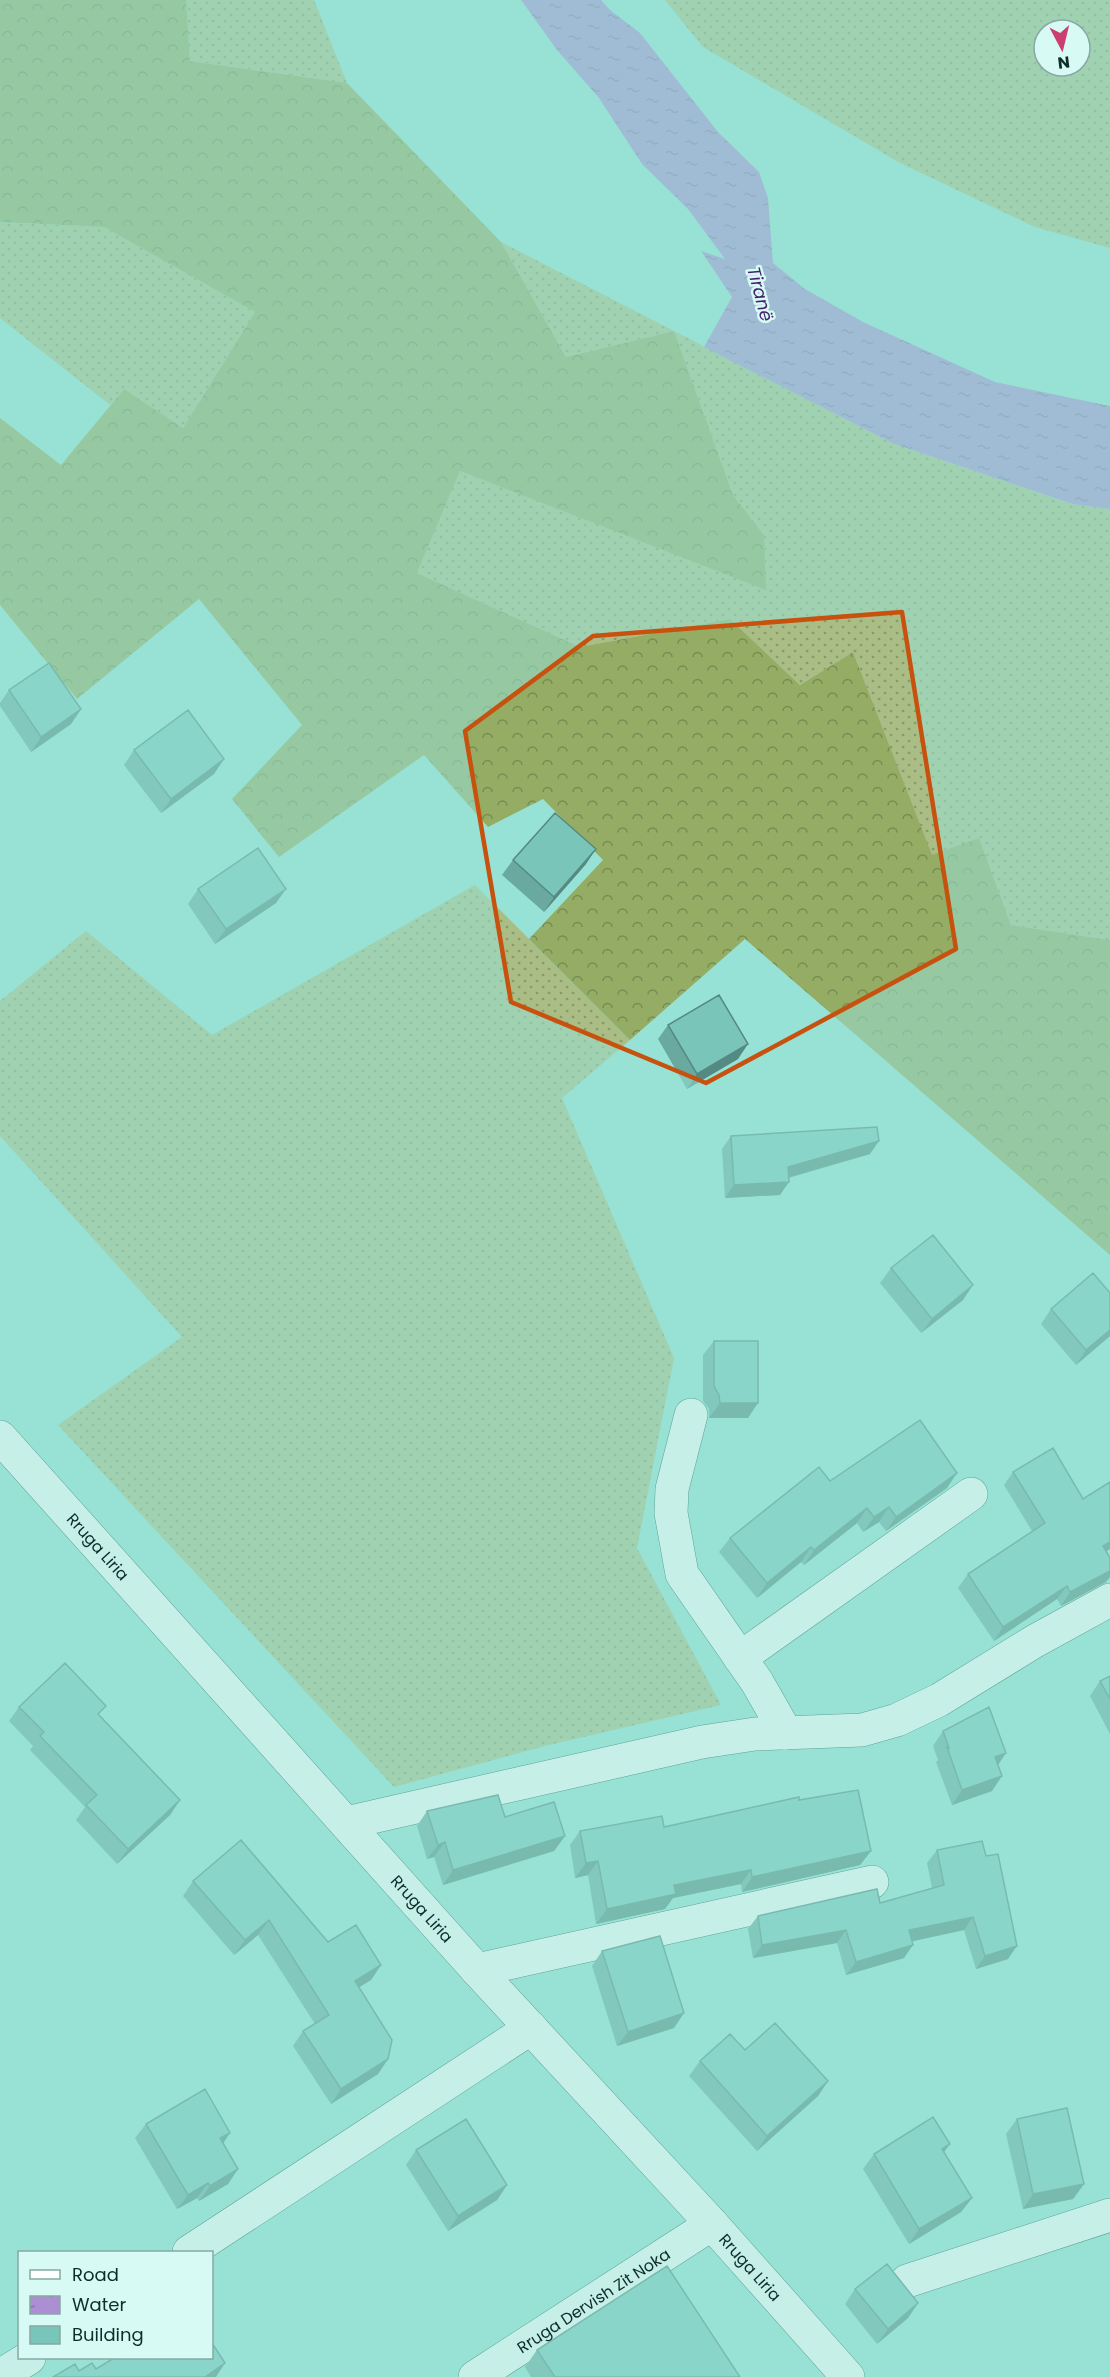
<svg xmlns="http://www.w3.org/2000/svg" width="1110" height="2377" font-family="Poppins,sans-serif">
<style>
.grass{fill:url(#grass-dots);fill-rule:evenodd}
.forest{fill:url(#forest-crowns)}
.water{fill:url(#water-ripples)}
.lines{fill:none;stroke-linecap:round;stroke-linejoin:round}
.minor-casing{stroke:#1b564f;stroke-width:34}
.secondary-casing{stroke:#1b564f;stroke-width:34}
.minor{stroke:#fff;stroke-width:33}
.secondary{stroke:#fff;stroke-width:33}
.wall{fill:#69a9a0}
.shaded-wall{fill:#558a82}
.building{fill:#7ac5ba;stroke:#558a82;stroke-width:1.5}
.marked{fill:none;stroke:#c75210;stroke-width:4.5;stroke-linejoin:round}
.labels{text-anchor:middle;stroke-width:5;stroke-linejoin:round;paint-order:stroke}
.street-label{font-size:16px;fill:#0d2d29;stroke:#d7fbf4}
.water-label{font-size:18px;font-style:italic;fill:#471e6e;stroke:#d7fbf4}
</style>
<defs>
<pattern id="grass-dots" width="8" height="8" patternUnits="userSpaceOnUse" patternTransform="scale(1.5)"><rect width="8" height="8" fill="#aabd85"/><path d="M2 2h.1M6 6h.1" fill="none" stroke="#899a6d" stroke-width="1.8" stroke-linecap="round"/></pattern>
<pattern id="forest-crowns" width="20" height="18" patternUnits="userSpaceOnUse" patternTransform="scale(1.5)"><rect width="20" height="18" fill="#94ac63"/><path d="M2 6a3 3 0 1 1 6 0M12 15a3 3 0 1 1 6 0" fill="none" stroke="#778c52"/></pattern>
<pattern id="water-ripples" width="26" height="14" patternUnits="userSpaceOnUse" patternTransform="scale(1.5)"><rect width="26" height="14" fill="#ac8ed2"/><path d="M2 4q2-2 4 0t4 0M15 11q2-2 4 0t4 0" fill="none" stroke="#8a74aa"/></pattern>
</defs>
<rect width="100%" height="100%" fill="#97e2d6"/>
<path class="grass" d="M186,0H314L347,83L190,61Z
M665,0H1110V248L1035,227L900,163L703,47ZM1044,30H1080V66H1044Z
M0,222L104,227L255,312L183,428L124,389L110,405L0,318Z
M501,242L892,443L1071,504L1110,509V940L1011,925L979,838L932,856L853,652L800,685L730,619L580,647L417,573L460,471L765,589L764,535L733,495L674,331L566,357Z
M475,885L630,1040L562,1098L674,1358L637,1548L721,1705L549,1745L394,1787L58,1425L182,1337L0,1136V1001L86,931L212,1035Z"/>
<path class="forest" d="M0,0H186L190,61L347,83L501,242L566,357L674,331L733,495L764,535L766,590L460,471L417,573L580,647L730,619L800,685L853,652L932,855L979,838L1011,925L1110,940V1255L745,939L630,1040L529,939L603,860L543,799L488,827L424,755L279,857L232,799L302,725L199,599L77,699L0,605V418L61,465L124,389L183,428L255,312L104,227L0,222Z"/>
<path class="water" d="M521,0H601L610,10L640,33L718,132L759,172L768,198L773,263L805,289L863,322L995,382L1110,406V509L1072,504L892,443L704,347L732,297L701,251L725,259L688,209L642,164L599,98L557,50Z"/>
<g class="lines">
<g class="minor-casing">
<g id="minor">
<path d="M691,1415L672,1489L671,1513L682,1574L757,1682L786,1733"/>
<path d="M740,1658L971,1494"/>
<path d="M346,1823L702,1742L755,1734L862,1730L897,1720L939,1700L1035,1641L1110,1600"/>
<path d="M477,1970L872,1882"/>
<path d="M189,2252L531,2028"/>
<path d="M907,2281L1110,2215"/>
<path d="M0,2376L29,2358"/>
<path id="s1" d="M475,2377L712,2224"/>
</g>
</g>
<g class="secondary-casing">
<g id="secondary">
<path id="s2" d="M0,1437L477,1970L712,2224L848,2377"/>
</g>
</g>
<use href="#minor" class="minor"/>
<use href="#secondary" class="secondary"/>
</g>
<path class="wall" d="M9,690L81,709L71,724L31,752L0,706V703Z
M134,750L214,774L161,813L124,765Z
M513,860L586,864L544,912L502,875Z
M198,889L276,903L215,944L188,904Z
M668,1025L738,1059L687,1089L658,1039Z
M731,1136L870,1154L789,1178L780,1195L725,1198L722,1149Z
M891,1268L963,1300L921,1333L880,1283Z
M1051,1309L1110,1336L1076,1365L1041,1324Z
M714,1341L748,1418H709V1409L703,1401V1355Z
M1013,1472L1110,1549L1106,1551V1582L1061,1606L1057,1599L994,1641L958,1588L968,1574L1032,1531L1004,1485Z
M830,1481L947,1488L886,1531L879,1522L863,1532L857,1523L804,1565L801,1562L757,1598L719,1552L730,1538Z
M1110,1676V1734L1090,1696L1100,1681Z
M19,1707L100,1716L180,1800L170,1815L117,1864L76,1820L85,1807L30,1750L33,1746L9,1721Z
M943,1731L998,1765L992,1791L952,1805L936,1762L938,1760L933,1746Z
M799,1800L871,1851L860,1865L742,1892L741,1884L673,1898L665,1909L596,1924L588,1875L575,1878L570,1845L580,1831L664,1827Z
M427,1811L505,1817L565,1836L554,1851L443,1885L434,1857L427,1859L417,1826Z
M937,1850L1008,1959L976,1969L964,1930L912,1941L904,1958L846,1975L837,1943L753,1958L748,1929L758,1916L880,1903L932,1888L927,1863Z
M193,1881L381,1965L371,1980L359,1987L388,2059L378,2074L331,2104L293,2046L303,2031L315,2024L258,1935L234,1955L183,1896Z
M602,1951L674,2028L617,2046L592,1966Z
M745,2050L828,2081L818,2096L757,2151L689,2076L700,2061Z
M1017,2119L1084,2184L1073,2199L1023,2209L1006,2134Z
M146,2124L223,2143L238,2169L228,2184L199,2201L197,2198L177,2209L135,2138Z
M416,2150L507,2185L497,2200L448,2231L406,2165Z
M944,2152L972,2198L961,2212L909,2244L863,2169L874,2154Z
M855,2289L918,2303L908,2318L877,2344L845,2304Z
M537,2350L735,2371L740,2377H531L525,2367Z"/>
<path class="shaded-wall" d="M81,709L71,724L31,752L41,737Z
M224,759L214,774L161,813L171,799Z
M596,849L586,864L544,912L554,897Z
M286,889L276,903L215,944L226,929Z
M748,1044L738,1059L687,1089L697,1074Z
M879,1141L870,1154L779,1180L788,1167Z
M789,1182L780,1195L725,1198L734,1185Z
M973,1285L963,1300L921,1333L932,1319Z
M1110,1330V1336L1076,1365L1086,1350Z
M720,1403H758L748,1418H709Z
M957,1473L947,1488L886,1531L896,1517Z
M889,1507L879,1522L863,1532L874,1517Z
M867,1508L857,1523L804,1565L814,1550Z
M1110,1542V1549L1093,1560L1103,1546Z
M811,1547L801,1562L757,1598L767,1583Z
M1110,1571V1577L1106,1582L1061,1606L1070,1592Z
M1067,1586L1057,1599L994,1641L1003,1627Z
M1006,1753L996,1768L995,1757Z
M1002,1776L992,1791L952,1805L962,1790Z
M180,1800L170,1815L117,1864L128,1849Z
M565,1836L554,1851L443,1885L453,1870Z
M445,1842L434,1857L427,1859L438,1845Z
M871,1851L860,1865L742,1892L752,1877Z
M598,1861L588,1875L575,1878L586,1863Z
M751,1870L741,1884L673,1898L665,1909L596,1924L607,1909L674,1885Z
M973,1917L964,1930L900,1944L909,1930Z
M269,1920L258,1935L234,1955L245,1940Z
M846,1930L837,1943L753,1958L762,1945Z
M913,1945L904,1958L846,1975L856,1962Z
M1017,1946L1008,1959L976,1969L985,1956Z
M381,1965L371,1980L345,1996L355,1981Z
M684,2013L674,2028L617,2046L628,2032Z
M388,2059L378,2074L331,2104L341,2089Z
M828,2081L818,2096L757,2151L767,2136Z
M230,2133L220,2148V2138Z
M950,2144L939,2159L942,2149Z
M238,2169L228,2184L199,2201L210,2186Z
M208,2183L197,2198L177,2209L188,2195Z
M1084,2184L1073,2199L1023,2209L1033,2194Z
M507,2185L497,2200L448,2231L458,2216Z
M972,2198L961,2212L909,2244L919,2229Z
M918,2303L908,2318L877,2344L888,2329Z
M225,2363L216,2377H205Z"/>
<path class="building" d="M49,663L81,709L41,737L9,690Z
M188,710L224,759L171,799L134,750Z
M555,813L596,849L554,897L513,860Z
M258,848L286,889L226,929L198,889Z
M719,995L748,1044L697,1074L668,1025Z
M877,1127L879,1141L788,1167L789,1182L734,1185L731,1136Z
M933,1235L973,1285L932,1319L891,1268Z
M1093,1273L1110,1293V1330L1086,1350L1051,1309Z
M714,1341H758V1403H720L719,1395L714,1386Z
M920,1420L957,1473L896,1517L889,1507L874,1517L867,1508L814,1550L811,1547L767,1583L730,1538L819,1467L830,1481Z
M1053,1448L1083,1499L1110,1482V1542L1103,1546L1110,1558V1571L1070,1592L1067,1586L1003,1627L968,1574L1045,1523L1013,1472Z
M65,1663L106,1706L98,1714L180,1800L128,1849L86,1805L97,1795L40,1736L44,1732L19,1707Z
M1110,1676V1699L1100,1681Z
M989,1707L1006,1753L995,1757L1002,1776L962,1790L947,1747L949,1748L943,1731Z
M858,1790L871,1851L752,1877L751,1870L674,1885L676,1894L607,1909L598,1861L586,1863L580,1831L662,1816L664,1827L799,1797V1800Z
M498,1795L505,1817L554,1802L565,1836L453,1870L445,1842L438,1845L427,1811Z
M241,1840L328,1942L356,1925L381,1965L355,1981L392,2040L388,2059L341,2089L303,2031L329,2015L269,1920L245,1940L193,1881Z
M982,1841L986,1856L998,1854L1017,1946L985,1956L973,1917L909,1930L913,1945L856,1962L846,1930L762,1945L758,1916L877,1889L880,1903L944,1885L937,1850Z
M660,1936L684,2013L628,2032L602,1951Z
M775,2023L828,2081L767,2136L700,2061L730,2034L745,2050Z
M205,2089L230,2133L220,2138L238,2169L210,2186L208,2183L188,2195L146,2124Z
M1067,2108L1084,2184L1033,2194L1017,2119Z
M933,2117L950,2144L942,2149L972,2198L919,2229L874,2154Z
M466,2119L507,2185L458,2216L416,2150Z
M887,2264L918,2303L888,2329L855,2289Z
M667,2266L740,2377H555L537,2350Z
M212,2343L225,2363L205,2377H53L75,2364L79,2371L92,2363L96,2369L114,2358H212Z"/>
<path d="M0 0H1110V2377H0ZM902,612L956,949L706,1083L511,1002L465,731L593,636Z" fill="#97e2d6" fill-opacity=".55" fill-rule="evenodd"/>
<path class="marked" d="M902,612L956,949L706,1083L511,1002L465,731L593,636Z"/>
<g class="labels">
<g class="street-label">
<text dy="6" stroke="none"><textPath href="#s2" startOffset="147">Rruga Liria</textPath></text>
<text dy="6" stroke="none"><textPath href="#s2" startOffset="633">Rruga Liria</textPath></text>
<text dy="6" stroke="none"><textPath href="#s2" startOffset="1119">Rruga Liria</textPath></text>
<text dy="6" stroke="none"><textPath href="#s1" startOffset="141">Rruga Dervish Zit Noka</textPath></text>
</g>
<g class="water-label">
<text transform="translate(760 294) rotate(75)" y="6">Tiranë</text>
</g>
</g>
<rect x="18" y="2251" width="195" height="108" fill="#d7fbf4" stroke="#86a9a3" stroke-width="1.5"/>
<rect x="30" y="2270" width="30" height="9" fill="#ffffff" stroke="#86a9a3" stroke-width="1.5"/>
<text x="72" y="2281" font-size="18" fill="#0d2d29">Road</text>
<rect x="30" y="2296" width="30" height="18" fill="url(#water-ripples)" stroke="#86a9a3" stroke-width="1.5"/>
<text x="72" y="2311" font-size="18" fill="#0d2d29">Water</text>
<rect x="30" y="2326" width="30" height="18" fill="#7ac5ba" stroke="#86a9a3" stroke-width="1.5"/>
<text x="72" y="2341" font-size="18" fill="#0d2d29">Building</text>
<g transform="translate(1062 48) rotate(173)"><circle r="28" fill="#d7fbf4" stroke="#86a9a3" stroke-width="1.5"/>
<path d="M0-4.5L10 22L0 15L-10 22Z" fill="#cb3e6f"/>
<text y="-9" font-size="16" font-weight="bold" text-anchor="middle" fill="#0d2d29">N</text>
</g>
</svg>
